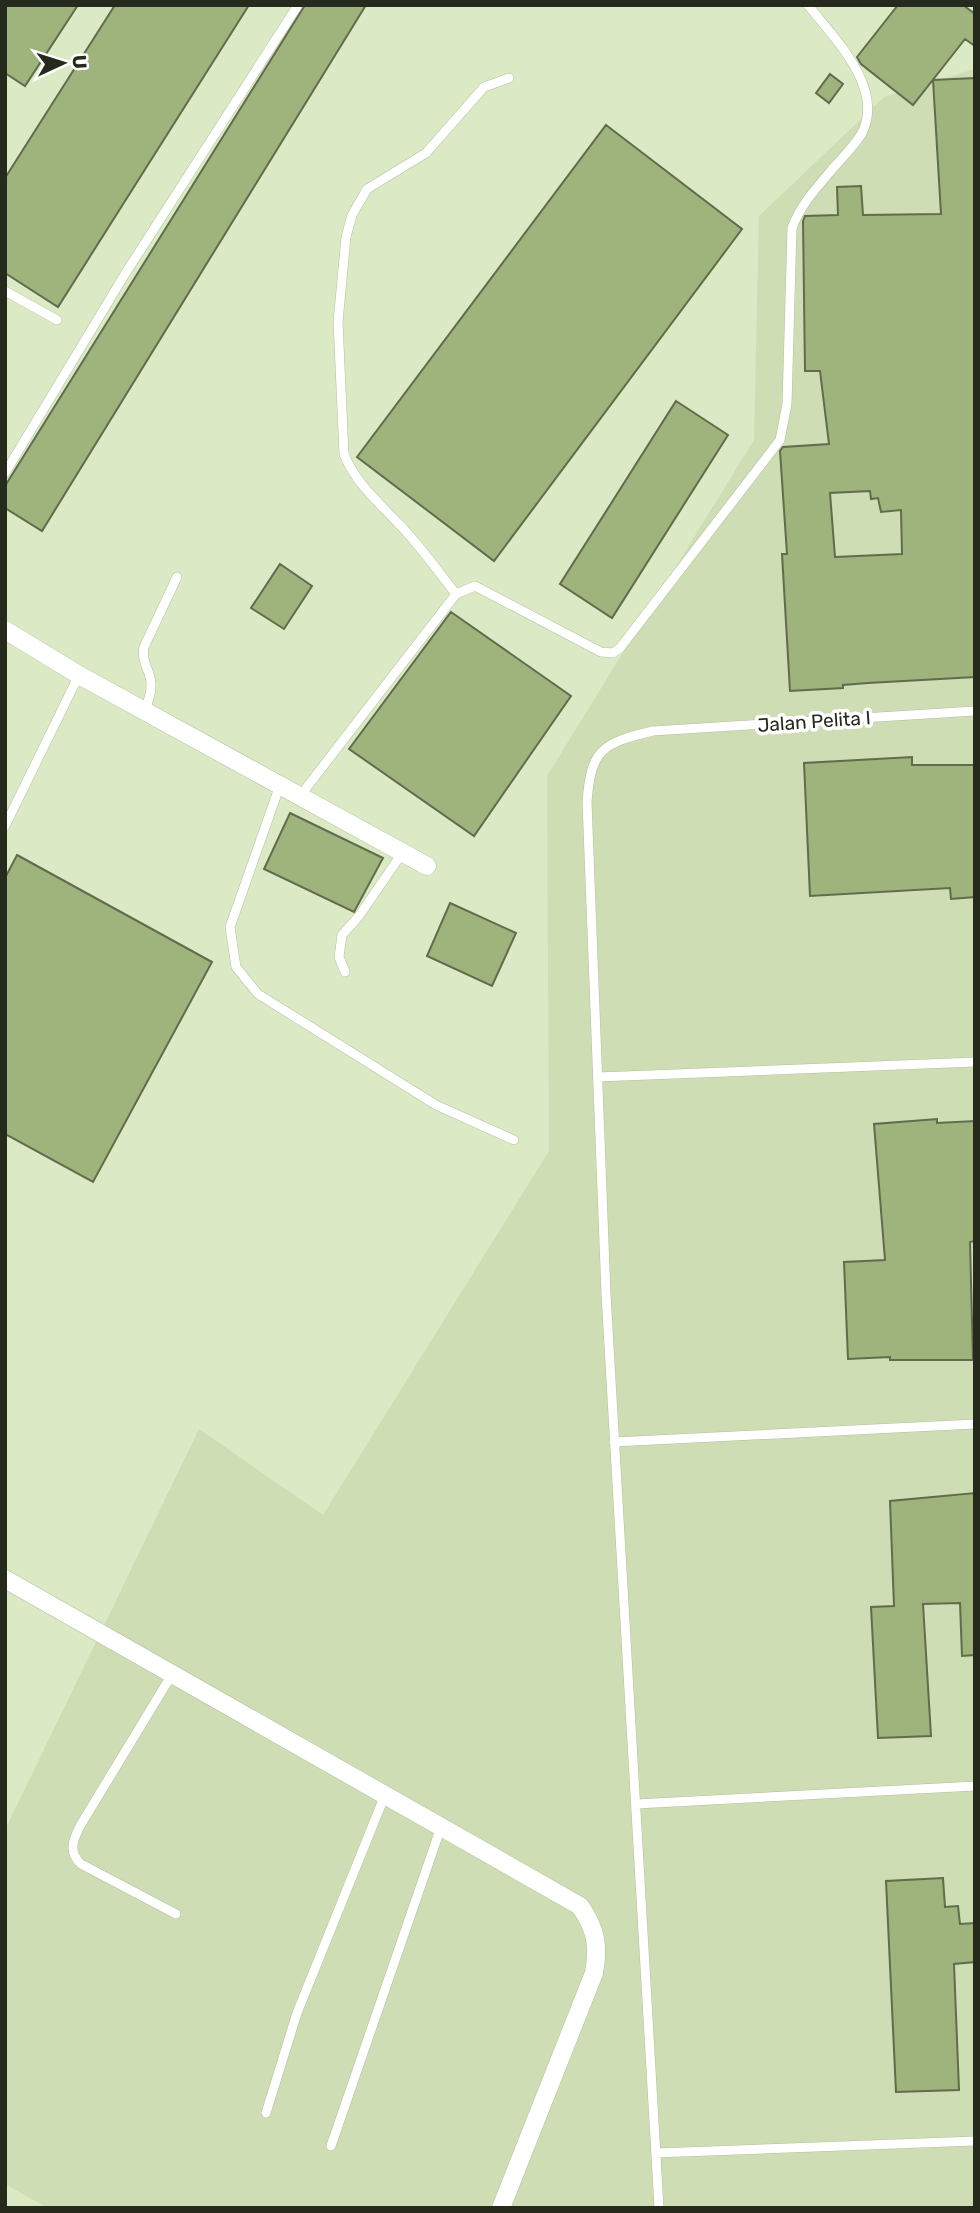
<svg xmlns="http://www.w3.org/2000/svg" width="980" height="2213" font-family="Rubik,sans-serif">
<style>
.built{fill:#ceddb3}
.building{fill:#9fb37c;stroke:#606c4c;stroke-width:2;fill-rule:evenodd}
.lines{fill:none;stroke-linecap:round;stroke-linejoin:round}
.service-casing{stroke:#b3c09e;stroke-width:10}
.minor-casing{stroke:#b3c09e;stroke-width:19}
.service{stroke:#fff;stroke-width:9}
.minor{stroke:#fff;stroke-width:18}
.labels{text-anchor:middle;stroke-width:7;stroke-linejoin:round;paint-order:stroke}
.street-label{font-size:19px;fill:#252a1c;stroke:#fff}
</style>
<rect width="100%" height="100%" fill="#dbe9c5"/>
<path class="built" d="M975,69V2208H48L5,2184V1830L199,1429L323,1515L549,1151L547,776L754,440L759,216L884,97Z"/>
<path class="building" d="M5,5H78L25,86L5,73Z
M115,5H249L58,307L5,273V178Z
M305,5H366L42,531L5,508V486Z
M898,5H963L975,14V46L965,39L913,105L861,64L857,57Z
M830,74L843,84L829,103L816,93Z
M975,78V677L868,683L843,685V688L790,691L782,554H787L780,451L783,447L829,444L820,371H805L803,221L805,216L838,215L837,187L861,186L863,215L941,214L933,80ZM870,491L871,499L878,498L881,512L901,510L902,554L835,557L830,493Z
M606,125L742,229L494,561L357,457Z
M676,401L728,435L612,618L560,584Z
M280,564L312,586L284,629L251,608Z
M451,612L571,696L474,836L349,749Z
M912,757V765H975V897L951,899L950,888L810,896L804,763Z
M290,813L383,858L354,912L264,869Z
M17,855L212,962L93,1182L5,1134V878Z
M450,903L516,933L492,986L427,956Z
M937,1119V1123L975,1121V1241L970,1242L973,1360H890V1357L848,1359L844,1262L885,1260L874,1124Z
M975,1493V1655L962,1656L960,1603L923,1604L931,1736L878,1738L871,1607L894,1606L890,1501Z
M943,1878L945,1907L958,1906L960,1924L975,1923V1962L954,1964L959,2090L896,2092L886,1881Z"/>
<g class="lines">
<g class="service-casing">
<path id="service" d="M5,291L57,320
M5,473L125,274L298,5
M456,594C437,570 419,544 397,522C377,501 355,482 344,454L338,322L346,237L352,215L367,189L426,153L484,87L509,78
M145,709C161,672 140,672 144,647L177,577
M280,785L230,927L236,967L258,994L436,1105L514,1140
M300,796L456,594L475,586L601,652L613,653L620,648L780,440L787,404L792,228C801,204 818,186 835,166C844,156 855,145 862,133C885,87 833,37 808,5
M5,826L79,675
M345,972L339,957L342,935L359,916L403,852
M598,1077L975,1062
M614,1442L975,1424
M171,1676L80,1826C73,1840 68,1852 81,1864L176,1914
M636,1804L975,1786
M266,2113L297,2013L385,1795
M331,2146L441,1827
M656,2153L975,2141
M659,2208L606,1294L587,802C591,749 602,743 653,731L975,711"/>
</g>
<g class="minor-casing">
<path id="minor" d="M5,630L79,675L427,866
M5,1579L580,1906C596,1929 599,1946 594,1973L501,2208"/>
</g>
<use href="#service" class="service"/>
<use href="#minor" class="minor"/>
</g>
<g class="labels">
<g class="street-label">
<text transform="translate(814 721) rotate(-4)" y="7">Jalan Pelita I</text>
</g>
</g>
<rect width="980" height="2213" fill="none" stroke="#252a1c" stroke-width="14"/>
<g transform="translate(63 63) rotate(86)" stroke="#ffffff" stroke-width="5" paint-order="stroke">
<path d="M0-5L12 26L0 18L-12 26Z" fill="#252a1c"/>
<text y="-10" font-size="19" font-weight="bold" text-anchor="middle" fill="#252a1c">U</text>
</g>
</svg>
